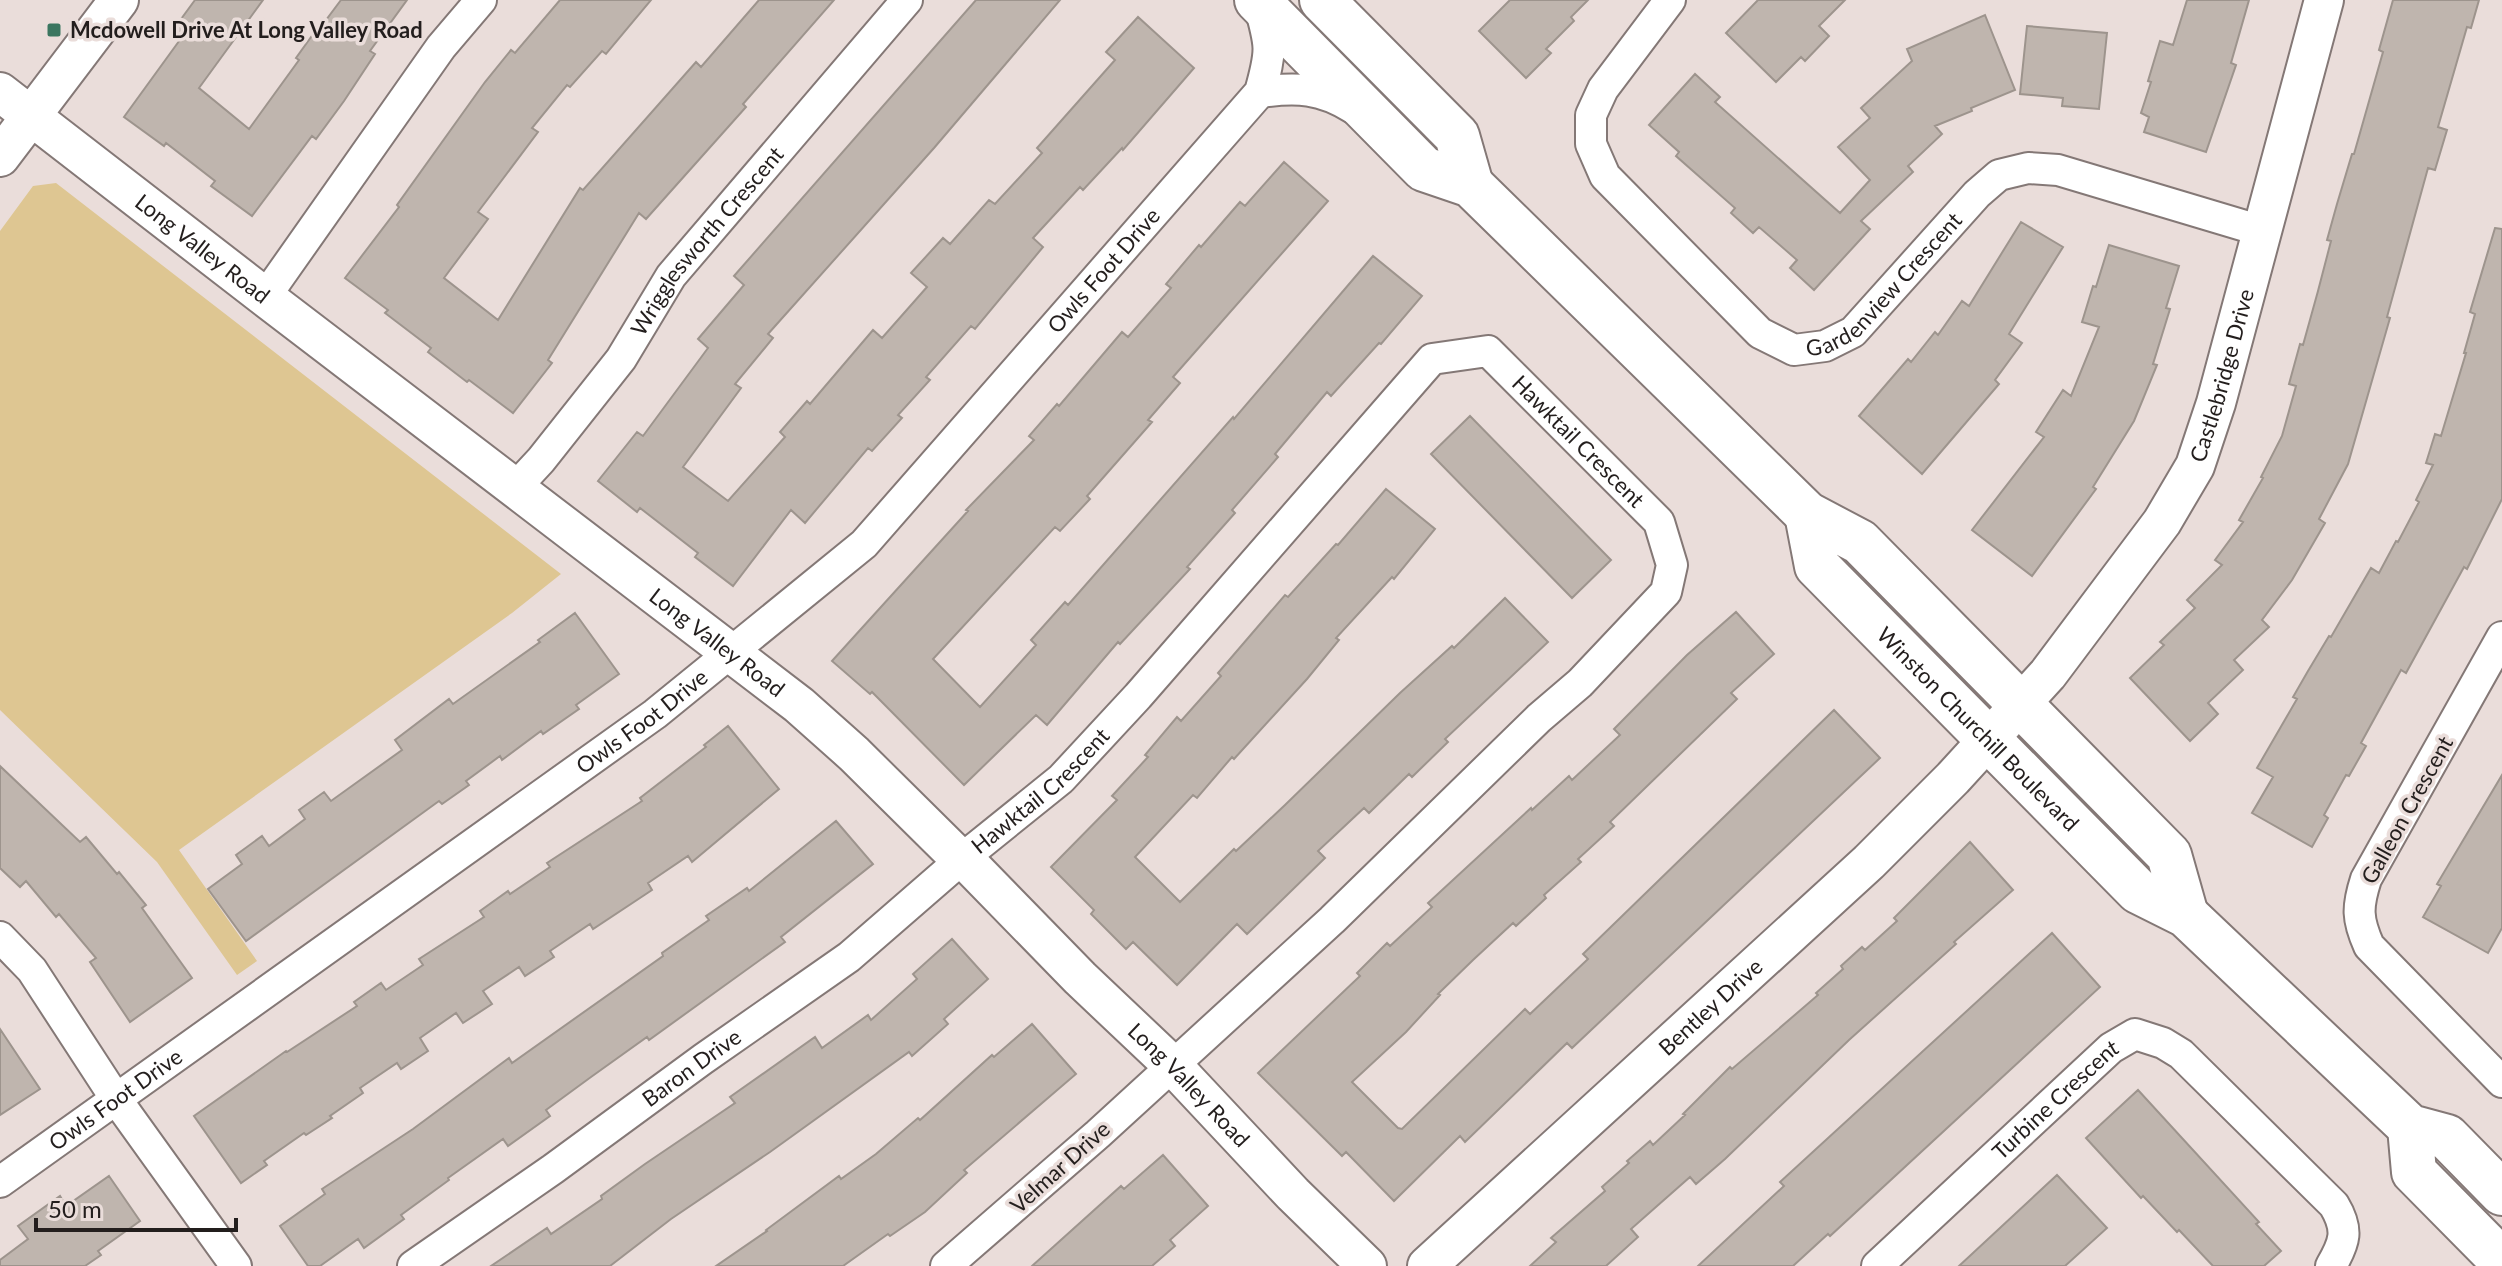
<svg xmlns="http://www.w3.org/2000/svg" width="2502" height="1266" font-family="Lato,sans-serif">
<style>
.green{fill:#dec692}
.building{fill:#bfb5ae;stroke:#9d948d;stroke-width:2}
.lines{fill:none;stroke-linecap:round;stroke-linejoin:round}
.minor-casing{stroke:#847876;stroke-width:34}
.tertiary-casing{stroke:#847876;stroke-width:42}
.secondary-casing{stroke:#847876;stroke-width:48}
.minor{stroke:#fff;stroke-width:30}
.tertiary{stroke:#fff;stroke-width:38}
.secondary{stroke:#fff;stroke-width:44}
.poi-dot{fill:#3b7660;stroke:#eaddda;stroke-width:3}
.labels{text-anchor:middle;stroke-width:7;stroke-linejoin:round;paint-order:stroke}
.poi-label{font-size:22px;font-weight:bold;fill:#231e1d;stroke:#eaddda;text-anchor:start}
.street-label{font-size:22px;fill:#231e1d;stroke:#eaddda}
</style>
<rect width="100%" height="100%" fill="#eaddda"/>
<path class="green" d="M56,183L561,574L512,613L179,850L257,961L237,975L157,862L0,710V231L33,186Z"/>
<path class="building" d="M195,0H263L199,88L249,129L299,60L296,58L324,19L326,20L341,0H407L370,51L375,54L344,101L316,139L312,136L252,216L211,186L215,181L166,143L164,146L124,117L182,37L173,30Z
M560,0H651L606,54L602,51L570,87L567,85L532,128L538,132L478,212L488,219L444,278L498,320L580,188L583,190L696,62L701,67L759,0H834L743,104L746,107L646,219L639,213L548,360L552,363L513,413L469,380L467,382L428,352L431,348L385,313L388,310L345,278L399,207L397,205L485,82L511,50L515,53Z
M976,0H1060L934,148L768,334L773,338L735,384L741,388L683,467L728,501L785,437L780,432L807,401L810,404L873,330L882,338L927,287L911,273L943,238L950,244L989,200L995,204L1042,153L1037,148L1115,60L1106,52L1138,17L1194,68L1123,150L1122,148L1083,190L1080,187L1033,238L1043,247L975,329L971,326L926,377L930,380L898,415L902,418L872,451L868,448L805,523L791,510L733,586L695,557L698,553L640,508L637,512L598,481L637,432L643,436L708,348L698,339L744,285L734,276Z
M1510,0H1588L1571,17L1574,21L1546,49L1551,53L1526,78L1479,31Z
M1758,0H1845L1819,26L1829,36L1805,61L1801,57L1776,82L1726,33Z
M2187,0H2249L2231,63L2236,65L2206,152L2144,132L2149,117L2141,113L2151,82L2148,81L2160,41L2173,45Z
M2393,0H2479L2471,28L2467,27L2438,127L2447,130L2435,170L2428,168L2387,317L2390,318L2348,464L2319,519L2325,523L2292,580L2262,620L2269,627L2234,660L2243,670L2208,703L2218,714L2190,741L2130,678L2164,645L2160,642L2195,608L2187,600L2222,565L2215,560L2243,522L2239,520L2263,478L2261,477L2282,436L2296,386L2289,384L2300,344L2303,345L2318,291L2331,241L2327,240L2337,204L2352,154H2354L2383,52L2379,50Z
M1985,15L2015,90L1971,108L1972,111L1935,126L1942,134L1908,166L1913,172L1861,221L1870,229L1814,290L1790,268L1797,260L1759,227L1753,233L1731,213L1735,208L1676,156L1679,152L1649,125L1695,74L1720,97L1715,102L1840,213L1870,180L1838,147L1870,118L1861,108L1912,61L1907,49Z
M2027,26L2107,33L2099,109L2062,106L2063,98L2020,94Z
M1284,162L1328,201L1173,377L1180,383L1148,420L1152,422L1087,496L1090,499L1060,531L1055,527L933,659L980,707L1036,645L1031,640L1065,602L1068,605L1233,417L1234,419L1373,256L1422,296L1381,344L1379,343L1331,396L1327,392L1275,454L1278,457L1232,510L1235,513L1187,567L1190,569L1120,644L1118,642L1047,725L1036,715L964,785L872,692L870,694L832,661L968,511L966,510L1034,440L1029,436L1057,404L1059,406L1122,332L1128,337L1171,288L1166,284L1199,245L1201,247L1240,202L1245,206Z
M2021,222L2063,247L2009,334L2022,343L1995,380L1999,384L1922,474L1859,416L1908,359L1911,362L1935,332L1938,335L1962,301L1969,306Z
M2495,228L2502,229V499L2467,569L2464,567L2406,673L2401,670L2361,743L2366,746L2349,776L2346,775L2324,815L2328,818L2312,847L2252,813L2273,777L2257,768L2297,699L2293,697L2308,671L2329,636L2331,637L2371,568L2379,573L2396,541L2398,542L2419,502L2416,500L2433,465L2426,463L2435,434L2441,436L2466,353H2464L2475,314L2470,312Z
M2109,245L2179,266L2166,308L2170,309L2153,364L2157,365L2134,421L2093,487L2096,489L2032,576L1972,530L2044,437L2036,432L2063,390L2071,396L2099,327L2082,322L2093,286L2096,287Z
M1470,416L1611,560L1572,598L1431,454Z
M1386,489L1435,529L1394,579L1392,577L1336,638L1339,640L1307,679L1234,759L1232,757L1197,798L1193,795L1135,857L1180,902L1234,849L1236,851L1285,805L1400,693L1452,646L1454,648L1505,598L1548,642L1445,739L1448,742L1412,777L1409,774L1369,813L1364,808L1318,851L1325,858L1247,934L1237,924L1177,985L1133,942L1126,949L1091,914L1094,910L1051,867L1117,800L1112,796L1148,757L1145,755L1177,717L1181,721L1221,676L1218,673L1285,595L1288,597L1336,544L1338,545Z
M1736,612L1774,654L1731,693L1737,699L1610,822L1614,826L1578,859L1581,862L1544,895L1546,898L1516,926L1513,923L1473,960L1438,994L1440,995L1406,1032L1352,1082L1398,1128L1402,1129L1525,1009L1530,1014L1588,959L1583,954L1834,710L1880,758L1572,1048L1567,1043L1465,1142L1460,1136L1394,1201L1346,1152L1342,1156L1258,1073L1360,976L1357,973L1387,943L1390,946L1432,907L1428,903L1531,808L1532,810L1569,776L1572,780L1620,735L1614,729L1687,655Z
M575,613L619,674L576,705L579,709L543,734L541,731L502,760L500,756L466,781L469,785L442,804L439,801L246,941L208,889L242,864L236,855L262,836L269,846L305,819L299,810L324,792L331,801L402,750L395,740L449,699L453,704L540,642L538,640Z
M728,726L779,789L692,862L688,856L648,883L652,890L593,929L590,924L550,951L554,957L525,976L519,967L483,991L492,1004L463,1023L456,1013L420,1038L428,1051L401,1069L397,1063L360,1088L363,1093L330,1116L332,1118L306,1135L304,1133L264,1161L267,1165L241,1183L194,1116L286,1051L287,1052L357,1006L354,1002L381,983L386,990L423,965L419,959L484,917L480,911L508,891L510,894L550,867L547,863L642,801L640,798L706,747L704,745Z
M0,766L80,842L86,837L117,874L119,872L146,905L142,908L192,978L130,1022L90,962L96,958L59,914L56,917L26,881L20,887L0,868Z
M2502,775V928L2488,953L2423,917L2441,886L2437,884Z
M836,821L873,864L781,937L785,942L649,1040L647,1037L591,1077L546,1110L550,1116L508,1146L503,1139L448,1178L449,1180L401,1215L404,1219L364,1248L358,1239L320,1266H308L280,1226L325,1194L322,1189L413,1129L509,1058L512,1063L663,956L662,953L709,920L706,916L747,888L749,891Z
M1970,842L2013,890L1954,942L1956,944L1849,1040L1725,1159L1696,1184L1690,1177L1648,1214L1631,1229L1638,1237L1606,1266H1530L1556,1242L1551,1238L1605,1191L1602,1187L1629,1163L1627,1161L1650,1141L1653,1145L1685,1115L1683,1114L1730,1067L1732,1069L1818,995L1816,993L1843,969L1841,966L1862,947L1865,950L1897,921L1894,918Z
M2052,933L2100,987L1830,1236L1828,1234L1793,1266H1698L1784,1186L1780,1182Z
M952,939L988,979L944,1019L948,1024L912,1056L909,1052L770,1152L671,1219L610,1266H491L547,1228L551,1234L602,1199L601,1196L645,1164L735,1103L730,1097L815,1037L822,1048L868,1015L871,1020L917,979L913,974Z
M1032,1024L1076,1074L964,1170L967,1173L925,1212L890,1236L888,1234L843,1266H716L767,1231L766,1230L839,1176L841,1179L876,1154L918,1118L920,1120L992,1055L994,1057Z
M0,1029L40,1089L0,1115Z
M2138,1090L2259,1222L2256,1224L2281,1251L2264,1266H2213L2179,1230L2177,1232L2143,1196L2141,1198L2086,1138Z
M1163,1155L1208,1206L1170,1240L1175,1246L1152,1266H1032L1121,1186L1124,1189Z
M2057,1175L2107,1228L2065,1266H1959Z
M109,1176L140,1221L98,1251L101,1255L85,1266H0V1260L28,1239L18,1226L60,1196L66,1206Z"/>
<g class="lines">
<g class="minor-casing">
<g id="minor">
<path id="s1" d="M1670,0L1603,89L1591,115V144L1605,176L1760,333L1794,350L1825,346L1853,332L1977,194L1999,175L2028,168L2058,170L2262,231"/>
<path d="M1260,92C1297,87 1321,88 1353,108"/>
<path d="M265,297L441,47L481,0"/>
<path id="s2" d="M516,487L541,460L621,359L671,276L907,0"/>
<path d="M2502,637L2366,879C2357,907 2357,919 2369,946L2502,1082"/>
<path d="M0,937L32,970L116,1099L236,1266"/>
<path id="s3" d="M0,1182L655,714L864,544L1260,92C1272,50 1271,46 1259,4"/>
<path id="s4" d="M413,1266L553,1169L703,1059L849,957L963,858L1061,779L1138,696L1432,359L1488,351L1659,522L1672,565L1666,592L1580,683L1539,718L1332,920L1098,1134L946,1266"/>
<path id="s5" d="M1877,1266L2111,1048L2135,1034L2163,1043L2181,1054L2334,1205C2349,1230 2345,1242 2331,1266"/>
</g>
</g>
<g class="tertiary-casing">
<g id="tertiary">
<path id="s6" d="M0,92L265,297L799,705L854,754L953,852L963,858L1080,978L1173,1066L1293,1194L1367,1266"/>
<path d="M0,157L119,0"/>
<path id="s7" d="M1427,1266L1869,862L1953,778L2048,674L2162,522L2195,466L2216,403L2324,0"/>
</g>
</g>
<g class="secondary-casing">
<g id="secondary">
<path d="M1257,0L1424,169L1471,185L1807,514L1860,542L2169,855L2186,915"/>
<path d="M1322,0L1457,136L1471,185"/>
<path id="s8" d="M1807,514L1817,566L2138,891L2186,915L2410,1127L2447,1137L2502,1193"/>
<path d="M2410,1127L2414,1172L2502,1261"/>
</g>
</g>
<use href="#minor" class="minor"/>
<use href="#tertiary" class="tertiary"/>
<use href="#secondary" class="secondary"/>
</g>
<rect class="poi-dot" x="46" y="22" width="16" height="16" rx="4"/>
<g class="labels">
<g class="poi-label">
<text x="70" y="38">Mcdowell Drive At Long Valley Road</text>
</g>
<g class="street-label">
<text dy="8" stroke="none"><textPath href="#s2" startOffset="312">Wrigglesworth Crescent</textPath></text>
<text dy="8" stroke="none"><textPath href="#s6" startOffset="256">Long Valley Road</textPath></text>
<text dy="8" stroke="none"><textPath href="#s3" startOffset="1438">Owls Foot Drive</textPath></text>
<text dy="8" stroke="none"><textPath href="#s1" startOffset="578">Gardenview Crescent</textPath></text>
<text dy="8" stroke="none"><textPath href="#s7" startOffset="1208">Castlebridge Drive</textPath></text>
<text dy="8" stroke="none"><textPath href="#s4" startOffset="1556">Hawktail Crescent</textPath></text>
<text dy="8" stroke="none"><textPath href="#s6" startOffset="904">Long Valley Road</textPath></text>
<text dy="8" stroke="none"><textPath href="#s3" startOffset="790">Owls Foot Drive</textPath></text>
<text dy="8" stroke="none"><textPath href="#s8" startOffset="282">Winston Churchill Boulevard</textPath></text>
<text dy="8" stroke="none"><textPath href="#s4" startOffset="788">Hawktail Crescent</textPath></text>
<text transform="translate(2407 810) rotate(-61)" y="8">Galleon Crescent</text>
<text dy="8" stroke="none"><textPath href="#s7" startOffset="384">Bentley Drive</textPath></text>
<text dy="8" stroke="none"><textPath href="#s4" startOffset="342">Baron Drive</textPath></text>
<text dy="8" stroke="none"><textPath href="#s6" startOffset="1552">Long Valley Road</textPath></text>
<text dy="8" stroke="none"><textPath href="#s3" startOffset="142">Owls Foot Drive</textPath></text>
<text dy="8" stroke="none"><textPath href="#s5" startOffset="244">Turbine Crescent</textPath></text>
<text transform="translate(1060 1167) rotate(-42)" y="8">Velmar Drive</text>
</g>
</g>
<path d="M36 1218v12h200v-12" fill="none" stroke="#231e1d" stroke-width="4"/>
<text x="48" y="1218" font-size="24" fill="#231e1d" stroke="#eaddda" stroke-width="6" paint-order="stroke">50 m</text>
</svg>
